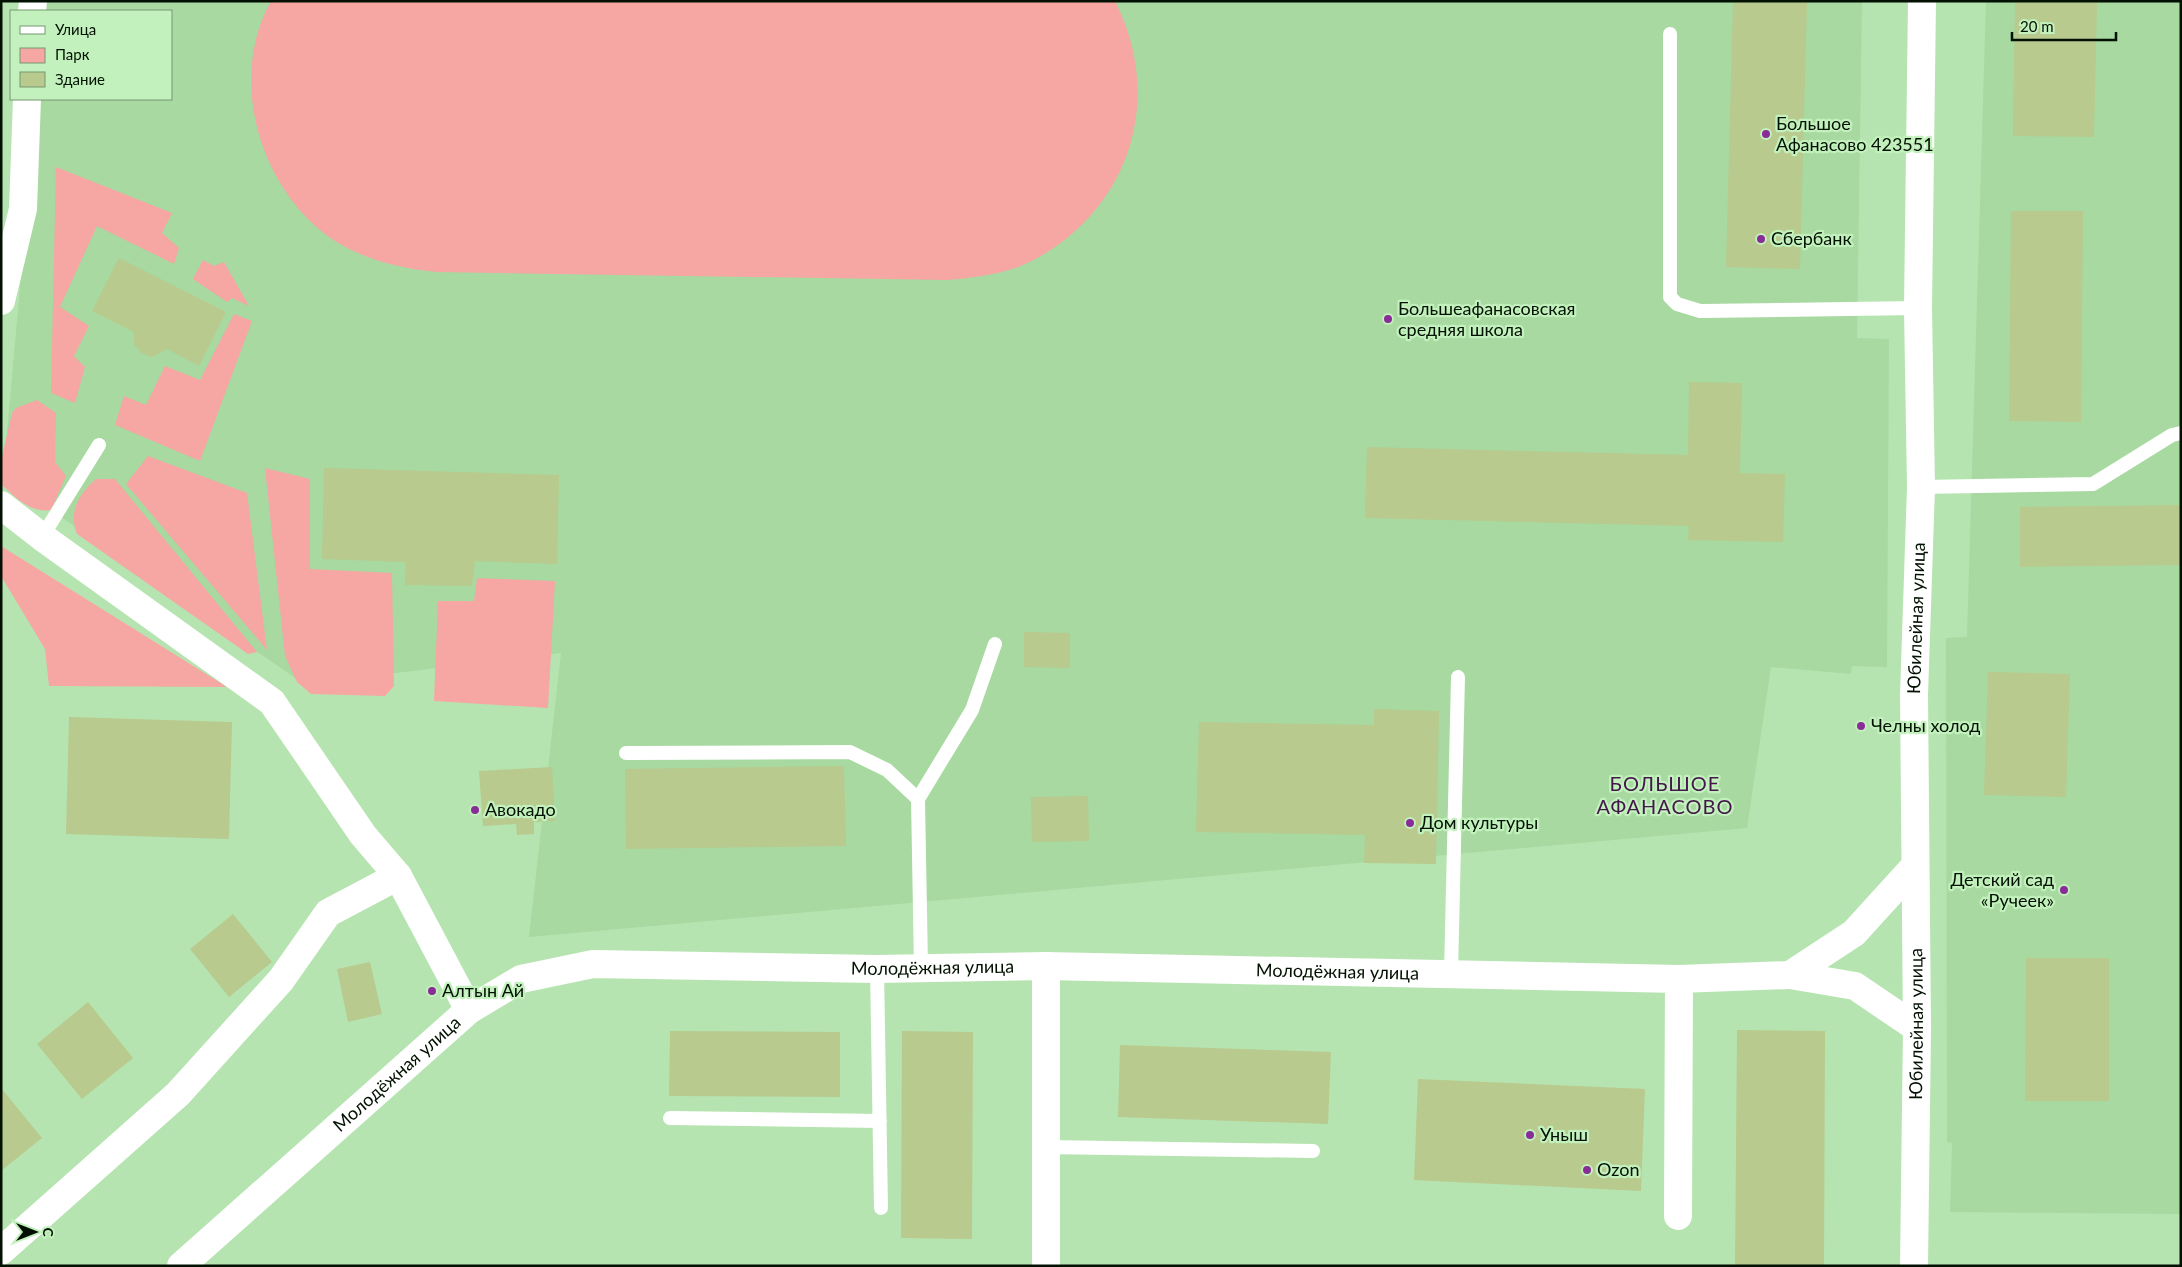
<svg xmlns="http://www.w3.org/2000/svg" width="2182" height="1267" font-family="Lato,sans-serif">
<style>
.built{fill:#a7d9a0}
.green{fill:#f6a6a3}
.building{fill:#b8ca8d}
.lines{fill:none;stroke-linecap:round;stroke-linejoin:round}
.service{stroke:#fff;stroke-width:14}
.minor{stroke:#fff;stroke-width:28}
.poi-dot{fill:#882c97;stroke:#c3f1bd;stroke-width:2}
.labels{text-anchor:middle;stroke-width:4.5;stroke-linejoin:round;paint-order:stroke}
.poi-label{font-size:18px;fill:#031102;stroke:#c3f1bd;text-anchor:start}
.street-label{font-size:18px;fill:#031102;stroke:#c3f1bd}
.quarter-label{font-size:20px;letter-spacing:1px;fill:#43174a;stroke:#c3f1bd}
</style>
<rect width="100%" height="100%" fill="#b6e4b0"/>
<path class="built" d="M46,1H1862L1857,338L1889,339L1887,667L1852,666L1851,674L1771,667L1747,828L529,937L561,653L304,684L3,477L37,99H171V11H45Z
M1986,1H2181V1214L1950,1212L1952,1143L1947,1142L1946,638L1967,637Z"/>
<path class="green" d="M271,1H1115C1157,83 1140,179 1067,238C1053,249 1036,260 1018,267C995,275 972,278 947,280L436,272C399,268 364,260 332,239C260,189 227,80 271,1Z
M56,167L172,213L162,233L179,248L174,264L97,226L60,307L89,326L74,356L85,367L75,403L51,393Z
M203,260L214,266L224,262L249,306L232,298L227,302L193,279Z
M234,314L252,321L200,461L115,425L124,396L146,405L165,366L200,380Z
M37,400L56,413L55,462L66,476L51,510C30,513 16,498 1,484V461L12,413L16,408Z
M148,456L247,493L267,650L126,484Z
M265,468L310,479V569L392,573L394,686L385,696L311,694L297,682L285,656Z
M96,479H115L257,652L248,654L77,534C68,511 79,494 96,479Z
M1,546L227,687L49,686L45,649L1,576Z
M477,578L555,581L548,708L434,701L438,601H474Z"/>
<path class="building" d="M1733,1H1807L1800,269L1726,267Z
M2015,1H2097L2094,137L2013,136Z
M2011,211H2083L2081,422L2009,421Z
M119,258L226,312L199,366L167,349L152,357L141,353L134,344V332L92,311Z
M1689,382L1742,383L1740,473L1785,474L1783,542L1688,540L1689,526L1365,518L1367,447L1688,455Z
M324,468L559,475L557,564L475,561L472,586L405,585L406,562L322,559Z
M2181,505V565L2020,567V507Z
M1024,632L1070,633V668L1024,667Z
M1988,672L2070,674L2066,797L1984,795Z
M1374,709L1439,711L1436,864L1364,863L1365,835L1196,832L1199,722L1374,725Z
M69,717L232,722L229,839L66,834Z
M844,766L846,846L626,849L625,769Z
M552,767L555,821L534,822V834L517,835L516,824L483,826L479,771Z
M1088,796L1089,841L1032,842L1031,797Z
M233,914L272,962L229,997L190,949Z
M2026,958H2109V1101H2025Z
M370,962L382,1014L348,1022L337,969Z
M88,1002L133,1058L82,1099L37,1044Z
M1737,1030L1825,1031L1824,1266H1735Z
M670,1031L840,1032V1097L669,1096Z
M902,1031L973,1032L972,1239L901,1238Z
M1120,1045L1331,1052L1328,1124L1118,1117Z
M1418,1079L1645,1089L1641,1191L1414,1180Z
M1,1088L42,1138L1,1171Z"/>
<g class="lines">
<path class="service" d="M1670,34V297L1677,304L1700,311L1918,308
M1921,487L2093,484L2172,435L2181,433
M42,537L99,445
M626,753L850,752L887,770L918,799L921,967
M918,799L972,710L995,644
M877,969L881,1208
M1451,973L1458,677
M670,1118L880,1121
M1046,1147L1313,1151"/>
<g class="minor">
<path d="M32,11L33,1"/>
<path d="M1,301L23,209L27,99"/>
<path d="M1,505L42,537L272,702L363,835L398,876L469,1010"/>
<path d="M1046,966V1266"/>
<path d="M1790,975L1855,986L1917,1028"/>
<path d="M1678,1216L1679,979"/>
<path d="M1,1251L178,1094L281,980L328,913L398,876"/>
<path id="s1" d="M181,1266L469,1010L521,979L593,964L877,969L1046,966L1679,979L1790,975L1854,933L1914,867"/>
<path id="s2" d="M1914,1266L1917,1028L1914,695L1921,487L1918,308L1922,1"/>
</g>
</g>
<g class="poi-dot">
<circle cx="1766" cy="134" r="5"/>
<circle cx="1761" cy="239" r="5"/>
<circle cx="1388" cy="319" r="5"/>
<circle cx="1861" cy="726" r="5"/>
<circle cx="475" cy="810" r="5"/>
<circle cx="1410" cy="823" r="5"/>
<circle cx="2064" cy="890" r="5"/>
<circle cx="432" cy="991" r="5"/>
<circle cx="1530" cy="1135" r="5"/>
<circle cx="1587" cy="1170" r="5"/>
</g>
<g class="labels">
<g class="poi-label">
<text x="1776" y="130">Большое<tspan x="1776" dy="21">Афанасово 423551</tspan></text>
<text x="1771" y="245">Сбербанк</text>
<text x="1398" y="315">Большеафанасовская<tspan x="1398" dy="21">средняя школа</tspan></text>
<text x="1871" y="732">Челны холод</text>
<text x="485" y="816">Авокадо</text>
<text x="1420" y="829">Дом культуры</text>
<text x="2054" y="886" text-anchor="end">Детский сад<tspan x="2054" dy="21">«Ручеек»</tspan></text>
<text x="442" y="997">Алтын Ай</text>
<text x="1540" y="1141">Уныш</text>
<text x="1597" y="1176">Ozon</text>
</g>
<g class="street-label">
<text dy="6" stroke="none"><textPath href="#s2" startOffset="648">Юбилейная улица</textPath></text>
<text dy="6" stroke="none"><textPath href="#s1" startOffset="859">Молодёжная улица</textPath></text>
<text dy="6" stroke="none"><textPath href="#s1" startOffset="1264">Молодёжная улица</textPath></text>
<text dy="6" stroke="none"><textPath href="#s2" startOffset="242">Юбилейная улица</textPath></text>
<text dy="6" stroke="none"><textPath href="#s1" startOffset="289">Молодёжная улица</textPath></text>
</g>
<g class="quarter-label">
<text x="1665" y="791">БОЛЬШОЕ<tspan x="1665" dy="23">АФАНАСОВО</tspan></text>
</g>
</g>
<rect width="2182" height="1267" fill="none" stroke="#031102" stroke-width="5"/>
<rect x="10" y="10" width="162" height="90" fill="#c3f1bd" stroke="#769772"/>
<rect x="20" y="26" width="25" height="8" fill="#ffffff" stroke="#769772"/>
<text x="55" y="35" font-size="15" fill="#031102">Улица</text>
<rect x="20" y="48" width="25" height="15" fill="#f6a6a3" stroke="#769772"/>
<text x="55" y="60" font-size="15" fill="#031102">Парк</text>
<rect x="20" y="72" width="25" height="15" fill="#b8ca8d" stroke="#769772"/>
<text x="55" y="85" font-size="15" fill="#031102">Здание</text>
<g transform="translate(35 1232) rotate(90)" stroke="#c3f1bd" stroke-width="4" paint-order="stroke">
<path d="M0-4L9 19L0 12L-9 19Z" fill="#031102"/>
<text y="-8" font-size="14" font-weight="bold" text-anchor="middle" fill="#031102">С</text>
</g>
<path d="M2012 32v8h104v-8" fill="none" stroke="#031102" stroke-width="2.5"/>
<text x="2020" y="32" font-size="15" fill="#031102" stroke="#c3f1bd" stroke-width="4" paint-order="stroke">20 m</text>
</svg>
